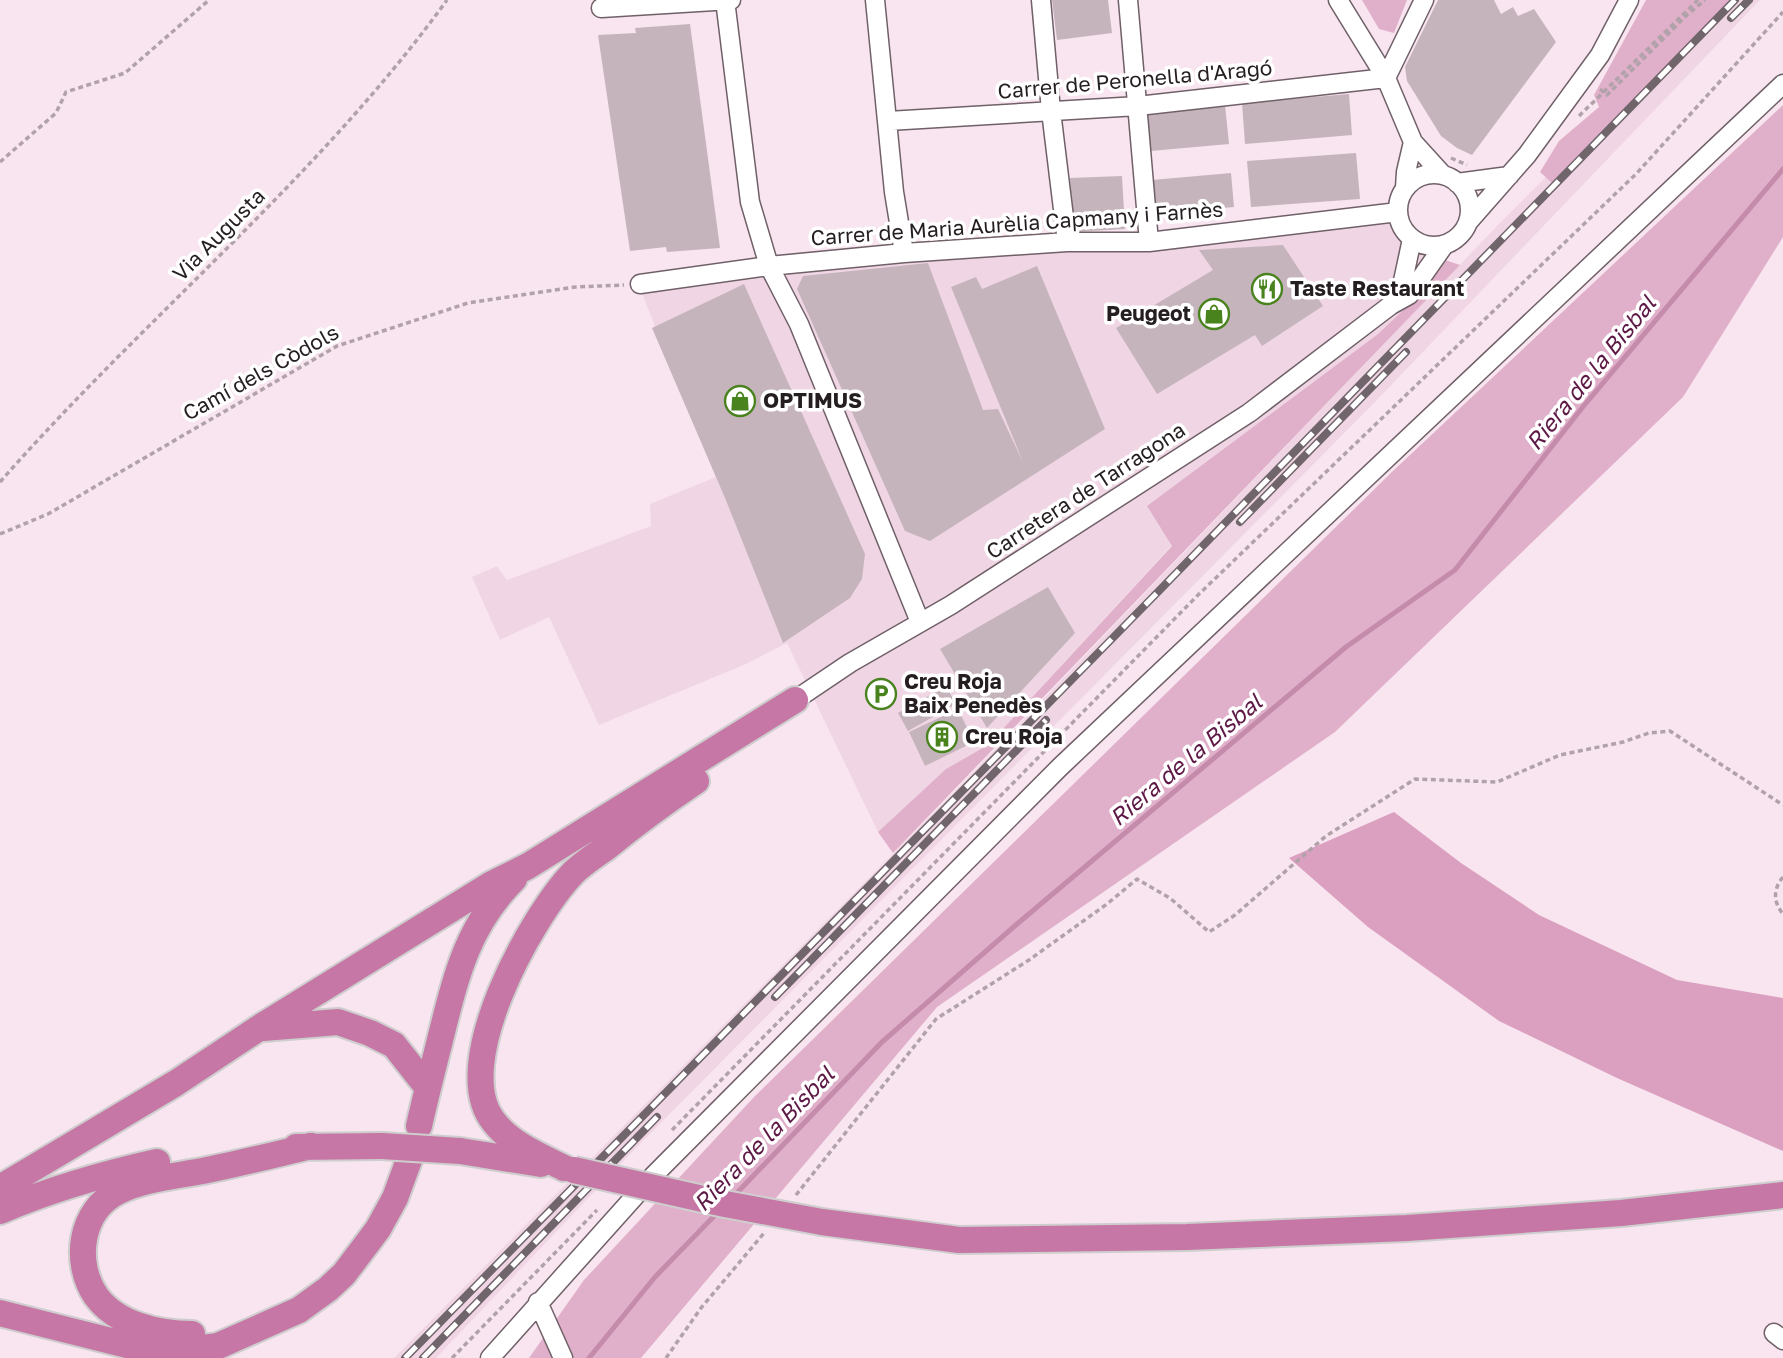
<svg xmlns="http://www.w3.org/2000/svg" width="1783" height="1358" font-family="'Golos Text',sans-serif">
<style>
.built{fill:#f0d6e4}
.green{fill:#e0b0ca}
.forest{fill:#dba0c0}
.lines{fill:none;stroke-linecap:round;stroke-linejoin:round}
.stream{stroke:#c48bab;stroke-width:5}
.building{fill:#c6b4bd}
.minor-casing{stroke:#706068;stroke-width:21}
.highway-casing{stroke:#cfcece;stroke-width:30}
.path{stroke:#b1a2a9;stroke-width:3.5;stroke-dasharray:5 3.5;stroke-linecap:butt}
.minor{stroke:#fff;stroke-width:18}
.highway{stroke:#c677a5;stroke-width:26}
.rail-casing{stroke:#70656b;stroke-width:8}
.rail{stroke:#fff;stroke-width:5;stroke-dasharray:16;stroke-linecap:butt}
.highway-bridge-casing{stroke:#cfcece;stroke-width:30;stroke-linecap:butt}
.highway-bridge{stroke:#c677a5;stroke-width:26}
.labels{text-anchor:middle;stroke-width:7;stroke-linejoin:round;paint-order:stroke}
.street-label{font-size:21px;fill:#251e21;stroke:#fff}
.poi-label{font-size:21px;font-weight:bold;fill:#251e21;stroke:#fff;text-anchor:start}
.water-label{font-size:23px;font-style:italic;fill:#5d1845;stroke:#fff}
</style>
<rect width="100%" height="100%" fill="#f8e5ef"/>
<path class="built" d="M1723,0H1760L1372,405L635,1149L436,1358H394L960,786L1499,224Z
M1372,219L1390,224L1418,252L1442,259L1420,294L1378,334L1148,506L1172,545L988,745L946,770L878,832L787,643L746,664L599,725L549,617L500,640L472,577L497,566L507,580L651,526L650,504L716,477L643,296L639,278L1094,234Z"/>
<path class="green" d="M1362,0H1407L1394,33L1379,29Z
M1646,0H1735L1552,183L1540,172L1559,141L1599,107L1594,95Z
M1783,105V237L1683,397L1335,732L937,1007L641,1358H529L584,1280L755,1096L1394,470Z
M1442,259L1460,265L893,853L878,832L946,769L988,745L1172,546L1147,506L1378,334L1420,294Z"/>
<path class="forest" d="M1394,812L1461,863L1539,915L1677,980L1783,998V1151L1617,1078L1499,1021L1368,927L1289,858Z"/>
<g class="lines">
<path class="stream" d="M732,1198L882,1042L1017,924L1346,647L1455,570L1582,408L1783,169
M589,1358L655,1277L720,1210"/>
</g>
<path class="building" d="M1052,0H1108L1112,33L1057,40Z
M1438,0H1494L1501,14L1513,7L1518,16L1534,9L1556,42L1472,155L1457,148L1441,136L1407,81L1405,67Z
M690,24L720,248L667,252L666,247L630,251L598,35L636,33L635,28Z
M1349,94L1352,135L1245,144L1242,103Z
M1225,105L1229,144L1151,151L1147,113Z
M1356,153L1360,199L1251,207L1247,161Z
M1231,173L1234,207L1155,214L1152,180Z
M1122,176L1125,229L1073,232L1070,178Z
M1283,245L1323,306L1262,346L1255,335L1157,394L1116,328L1213,270L1199,250Z
M928,263L983,410L998,409L1023,462L951,287L976,277L982,289L1037,266L1105,429L930,541L905,531L797,289L803,276Z
M744,284L865,554L862,579L850,598L783,643L725,498L652,328Z
M1048,587L1075,633L987,728L940,649Z
M946,686L956,704L908,731L898,713Z
M958,709L974,742L925,766L909,732Z"/>
<g class="lines">
<g class="minor-casing">
<path id="minor" d="M725,0L750,202L769,266L799,324L920,622
M875,0L894,192L904,253
M1041,0L1051,111L1067,242
M1128,0L1149,242
M1338,0L1386,78L1413,142L1443,175
M601,8L731,0
M888,121L1138,106L1386,78L1424,0
M1398 210a36 36 0 1 1 72 0a36 36 0 1 1-72 0Z
M1457,183L1509,176
M1405,188L1406,172L1413,142
M1469,221L1527,155L1600,55L1629,0
M640,284L769,266L904,253L1067,242H1149L1398,212
M1391,305L1403,281L1412,239
M795,700L850,663L951,605L1249,413L1391,305L1409,295L1445,244
M538,1302L563,1358
M1774,1333L1783,1340
M490,1358L653,1176L1060,767L1783,84"/>
</g>
<g class="highway-casing">
<path id="highway" d="M263,1028L338,1022L370,1033L394,1045L428,1088
M419,1126C426,1095 434,1064 442,1032C457,972 469,924 514,879
M296,1147L382,1146
M460,1151L541,1164
M564,1168C540,1156 511,1144 494,1122C448,1066 531,917 573,873C583,863 596,855 607,847C636,823 665,802 696,781
M0,1188L176,1083L259,1028L490,885L528,866L795,700
M0,1211C51,1189 103,1174 157,1162
M822,1222L959,1240L1187,1237L1407,1228L1621,1213L1783,1195
M0,1313L139,1348L188,1350L218,1346L299,1310L328,1289L344,1274L378,1229L395,1198L409,1160
M192,1334C159,1334 117,1325 96,1296C73,1262 80,1210 119,1191C146,1178 179,1176 207,1170C242,1163 277,1154 311,1146"/>
</g>
<path class="path" d="M1600,89L1607,95L1687,15L1705,0
M1579,116L1698,0
M1451,158L1467,165
M0,162L56,113L66,92L125,73L209,0
M0,482C145,317 318,178 447,0
M0,534L48,514L337,346L468,303L575,287L624,285
M1783,877C1773,889 1773,902 1783,914
M672,1130L1198,595L1636,174L1783,12
M796,1195L936,1019L1029,960L1107,904L1137,879L1170,898L1209,932L1235,915L1326,836L1415,779L1497,782L1560,755L1623,742L1649,733L1670,731L1783,805
M452,1358L597,1210
M666,1358L701,1308L764,1233"/>
<use href="#minor" class="minor"/>
<use href="#highway" class="highway"/>
<g class="rail-casing">
<path id="rail" d="M1731,18L1749,0
M1240,522L1406,352
M775,997L1046,720
M405,1358L1151,599L1735,0
M423,1358L657,1117"/>
</g>
<use href="#rail" class="rail"/>
<g class="highway-bridge-casing">
<path id="highway-bridge" d="M382,1146L460,1151
M574,1170L725,1204L822,1222"/>
</g>
<use href="#highway-bridge" class="highway-bridge"/>
</g>
<defs>
<g id="restaurant-ring" transform="scale(1.575)"><circle r="9.5" fill="#fff" stroke="#49831e" stroke-width="1.5"/><path d="M-5-6h1v4h1v-4h1v4h1v-4h1v5L-1.5 .5V6h-2V.5L-5-1ZM5-6V6H3V1.5H1.5Q1.5-4 5-6Z" fill="#49831e"/></g>
<g id="shop-ring" transform="scale(1.575)"><circle r="9.5" fill="#fff" stroke="#49831e" stroke-width="1.5"/><path d="M-5-2.5h2.3a2.7 3.5 0 0 1 5.4 0H5L5.5 6h-11ZM-1.5-2.5h3a1.5 2.3 0 0 0-3 0Z" fill="#49831e"/></g>
<g id="parking-ring" transform="scale(1.575)"><circle r="9.5" fill="#fff" stroke="#49831e" stroke-width="1.5"/><path d="M-3.5-5.5H1a3.5 3.5 0 0 1 0 7H-1V5.5H-3.5ZM-1-3.4V-.6H.8a1.4 1.4 0 0 0 0-2.8Z" fill="#49831e"/></g>
<g id="building-ring" transform="scale(1.575)"><circle r="9.5" fill="#fff" stroke="#49831e" stroke-width="1.5"/><path d="M-4-6H4V6H1V3H-1V6H-4ZM-2.5-4.3h1.7v1.8h-1.7ZM.8-4.3h1.7v1.8H.8ZM-2.5-1h1.7V.8h-1.7ZM.8-1h1.7V.8H.8Z" fill="#49831e"/></g>
</defs>
<g fill-rule="evenodd">
<use href="#restaurant-ring" x="1267" y="289"/>
<use href="#shop-ring" x="1214" y="314"/>
<use href="#shop-ring" x="740" y="401"/>
<use href="#parking-ring" x="881" y="694"/>
<use href="#building-ring" x="942" y="737"/>
</g>
<g class="labels">
<g class="street-label">
<text transform="translate(1135 80) rotate(-5)" y="7">Carrer de Peronella d'Aragó</text>
<text transform="translate(1017 224) rotate(-4)" y="7">Carrer de Maria Aurèlia Capmany i Farnès</text>
<text transform="translate(219 235) rotate(-45)" y="7">Via Augusta</text>
<text transform="translate(261 373) rotate(-29)" y="7">Camí dels Còdols</text>
<text transform="translate(1086 491) rotate(-33)" y="7">Carretera de Tarragona</text>
</g>
<g class="poi-label">
<text x="1290" y="296">Taste Restaurant</text>
<text x="1191" y="321" text-anchor="end">Peugeot</text>
<text x="763" y="408">OPTIMUS</text>
<text x="904" y="689">Creu Roja<tspan x="904" dy="24">Baix Penedès</tspan></text>
<text x="965" y="744">Creu Roja</text>
</g>
<g class="water-label">
<text transform="translate(1591 373) rotate(-51)" y="8">Riera de la Bisbal</text>
<text transform="translate(1186 760) rotate(-40)" y="8">Riera de la Bisbal</text>
<text transform="translate(764 1139) rotate(-46)" y="8">Riera de la Bisbal</text>
</g>
</g>
</svg>
